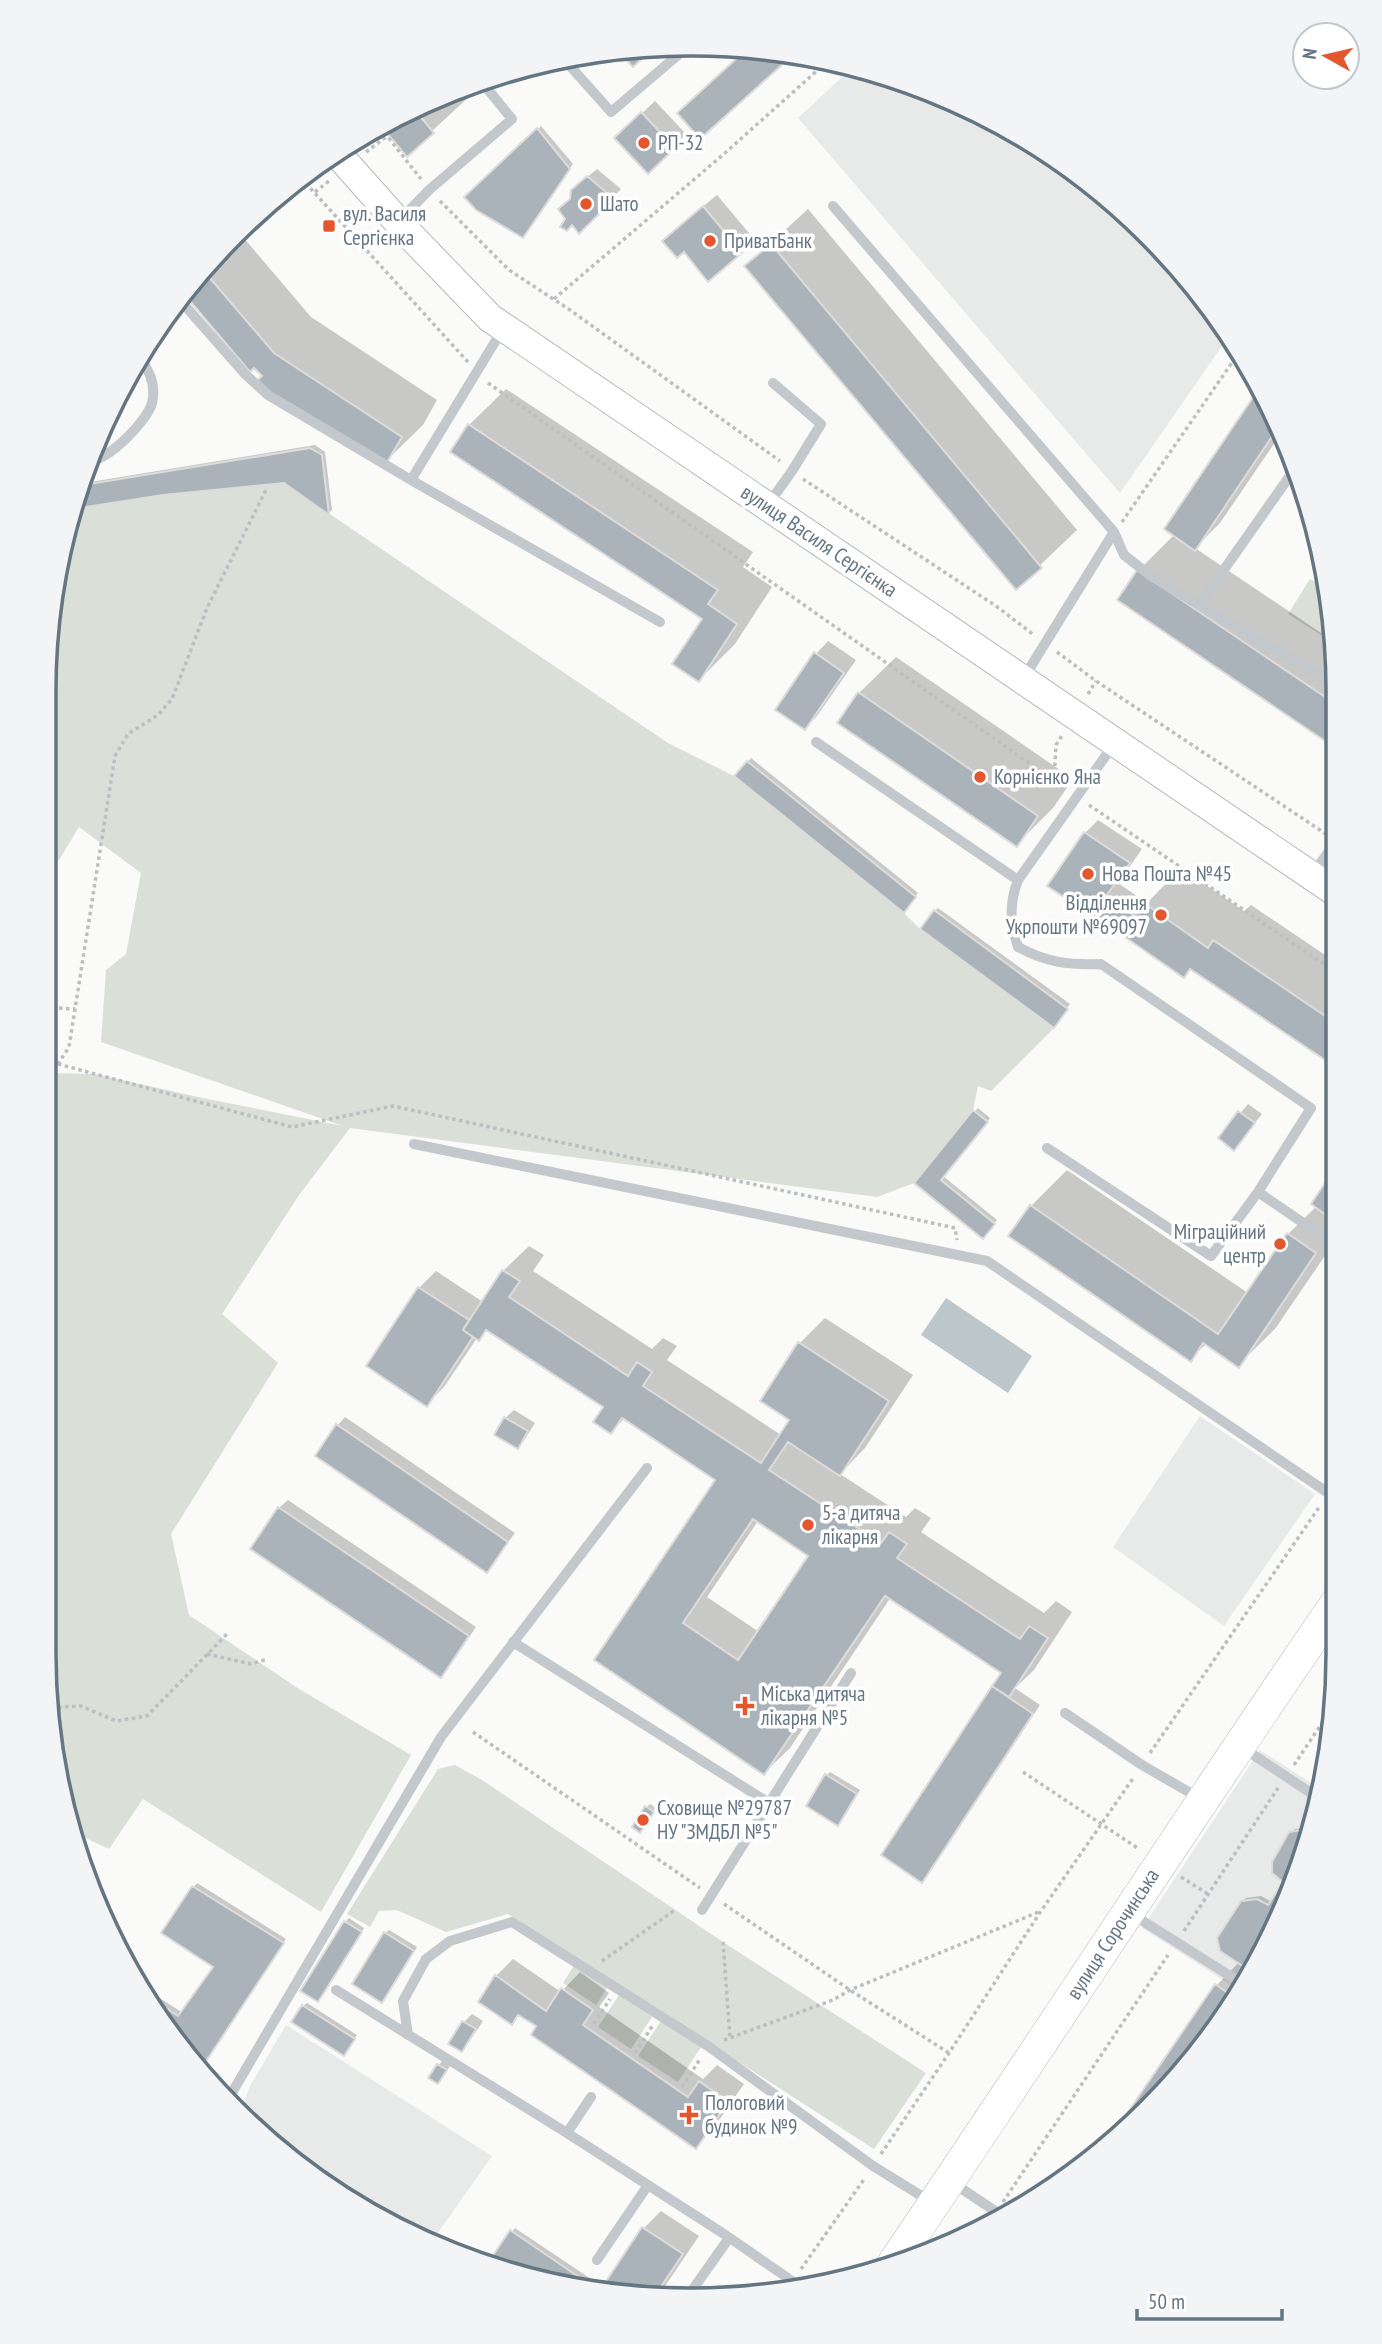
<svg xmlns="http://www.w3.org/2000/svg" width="1382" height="2344" font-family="'PT Sans Narrow',sans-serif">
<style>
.built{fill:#e8e9e9}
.green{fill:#dadfd7}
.water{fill:#bbc7cb}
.shadow{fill:#0003;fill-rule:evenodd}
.building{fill:#aab3b9;stroke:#dcdcda;stroke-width:2;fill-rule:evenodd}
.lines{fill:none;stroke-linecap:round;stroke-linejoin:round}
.secondary-casing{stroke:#b3babf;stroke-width:30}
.primary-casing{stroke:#b5babe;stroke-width:33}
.path{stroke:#bbbfc2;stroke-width:3.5;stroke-dasharray:3.5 3.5;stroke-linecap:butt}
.service{stroke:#c3c8cc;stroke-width:10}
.secondary{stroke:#fff;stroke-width:28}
.primary{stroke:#fff;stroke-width:32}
.poi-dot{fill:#e4572e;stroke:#fff;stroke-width:2.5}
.labels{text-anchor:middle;stroke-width:7;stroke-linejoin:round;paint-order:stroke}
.poi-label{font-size:21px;fill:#657683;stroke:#fff;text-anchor:start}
.street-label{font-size:21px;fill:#657683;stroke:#fff}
.rim{fill:none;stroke:#657683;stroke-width:3.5}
</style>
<rect width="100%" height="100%" fill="#fafaf8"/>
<path class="built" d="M853,67L939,93L1051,153L1177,264L1229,336L1120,493L798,118Z
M1200,1416L1315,1494L1224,1626L1113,1547Z
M1260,1750L1319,1788L1304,1861L1240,1991L1142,1928Z
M286,2025L492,2156L432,2241L331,2191L242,2107L250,2086Z"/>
<path class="green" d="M284,483L668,743L734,776L904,913L920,929L1054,1028L991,1091L978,1086L973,1110L914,1183L877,1197L350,1128L299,1195L222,1314L278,1363L171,1534L189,1615L299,1689L411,1755L321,1912L143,1799L109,1849L73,1832L44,1653L45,1073L95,1074L198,1097L343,1126L101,1042L106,970L126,954L141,873L79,827L45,883V648L73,509L163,495Z
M1310,579L1327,590L1333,627L1326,638L1288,614Z
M455,1765L482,1780L723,1942L926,2073L874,2149L508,1914L446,1932L397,1910L379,1911L370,1927L347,1914L438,1769Z
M575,1964L608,1986L596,2005L563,1983Z
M619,1995L652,2017L631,2049L598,2027Z
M661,2021L701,2047L678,2082L638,2056Z"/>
<path class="water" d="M946,1298L1032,1356L1008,1393L921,1335Z"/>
<path class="shadow" d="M745,49L792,54L701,137L679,113Z
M462,87L470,96L407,154L383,125L444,93Z
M655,101L686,134L648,171L616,138Z
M541,126L573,164L523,236L467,197Z
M597,169L621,189L580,231L572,198L581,182Z
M717,195L754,239L708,279L677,228Z
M808,209L1077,530L1016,588L746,266Z
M237,230L311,317L437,400L423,425L386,461L265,376L254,365L250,369L185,292Z
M506,389L753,552L743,567L772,587L735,644L699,680L705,618L469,425Z
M1261,389L1280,435L1220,523L1195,548L1336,643L1337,747L1138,571L1174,535Z
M315,445L325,452L332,510L329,513L285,481L163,493L73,507L78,484Z
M828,641L856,660L817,716L805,728L816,654Z
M896,657L1073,779L1053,808L1017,844L859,693Z
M751,758L918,893L907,907L748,762Z
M1098,820L1142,849L1118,883L1147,903L1181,868L1244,911L1251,905L1337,963V1066L1192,968L1184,976L1049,886L1085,833Z
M938,908L1070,1004L1057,1022L935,911Z
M1248,1104L1262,1114L1234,1148L1220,1138Z
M978,1108L990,1118L943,1176L997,1220L986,1233L916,1183Z
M1337,1168V1238L1275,1329L1238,1365L1207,1343L1191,1359L1031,1206L1067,1170L1248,1293L1288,1234L1317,1206Z
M529,1246L544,1255L533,1271L652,1349L663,1338L677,1346L667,1360L781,1435L792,1419L800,1343L825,1318L913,1375L865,1448L840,1474L906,1517L915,1508L931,1518L921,1532L1044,1613L1056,1601L1072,1612L1034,1670L1015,1688L1040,1705L930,1872L922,1880L883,1855L1004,1672L891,1597L790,1748L764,1773L596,1660L717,1479L625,1418L611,1432L605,1406L488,1329L477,1338L444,1387L427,1404L419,1288L436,1271L483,1302L503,1271ZM758,1521L810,1556L759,1632L707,1597Z
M514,1410L535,1423L525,1439L517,1447L505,1418Z
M345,1417L515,1533L487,1570L337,1426Z
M288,1500L476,1627L449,1667L440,1675L252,1548L279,1508Z
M830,1772L860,1790L841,1820L827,1775Z
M650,1804L656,1808L643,1827L647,1807Z
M1306,1828L1310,1830L1304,1861L1229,2013L1216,1986L1239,1962L1242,1902L1246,1898L1261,1896L1272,1902L1285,1881L1291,1834L1295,1829Z
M197,1883L286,1939L201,2069L177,2047L147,1990L183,2013L215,1966L163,1932Z
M349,1918L364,1928L321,1996L345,1922Z
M389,1930L417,1947L385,1997V1933Z
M513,1959L561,1992L580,1972L609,1993L599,2007L703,2079L717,2065L744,2084L713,2129L696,2146L538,2025L520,2014L512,2022L496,1976Z
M307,2003L357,2035L347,2050L303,2006Z
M472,2014L483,2021L469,2042L461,2050L450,2044L464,2022Z
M442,2061L450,2066L441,2079L430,2078Z
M661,2211L699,2236L659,2295L605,2286L644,2228Z
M515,2228L600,2285L488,2267Z"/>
<path class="building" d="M655,47L633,67L618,51Z
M747,49L794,54L700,139L677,113Z
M414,109L434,133L407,157L381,126Z
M641,112L675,148L648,174L614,138Z
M537,128L570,169L523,238L476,210L464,197Z
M587,176L614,199L579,234L572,225L567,231L560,227L565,219L558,209L570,199L571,190Z
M703,206L742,253L708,282L684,252L677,258L662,241Z
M771,244L1042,568L1016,590L744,266Z
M203,270L274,353L402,437L386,464L268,395L258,380L262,376L254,368L250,372L184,294Z
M1260,387L1277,429L1195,551L1164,529Z
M468,424L718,590L708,604L737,624L699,682L672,664L702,619L450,452Z
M310,448L322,455L329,515L284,483L163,495L73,509L77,486Z
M1137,570L1337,705V749L1117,600Z
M814,652L844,673L805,730L775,710Z
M858,692L1038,816L1017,847L837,723Z
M747,761L916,897L904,913L734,776Z
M1084,832L1130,863L1106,896L1135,916L1122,935L1047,886Z
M1144,903L1208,948L1213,940L1337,1024V1068L1190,969L1184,978L1122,935Z
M934,910L1068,1009L1054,1028L920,929Z
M973,1110L988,1122L941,1180L995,1224L983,1239L914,1183Z
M1238,1111L1255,1123L1234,1151L1218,1138Z
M1337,1165V1223L1311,1204Z
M1030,1205L1218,1334L1287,1233L1316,1253L1239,1368L1203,1343L1191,1362L1008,1236Z
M502,1270L520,1281L509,1297L628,1376L637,1362L652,1372L643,1386L761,1463L789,1420L760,1401L798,1342L889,1401L840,1476L788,1442L769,1470L881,1543L889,1532L907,1544L897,1558L1020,1639L1029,1626L1048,1638L1009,1697L992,1686L1001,1673L885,1596L764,1775L594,1660L715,1480L622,1418L611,1434L593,1422L603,1407L486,1330L479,1341L463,1330ZM753,1519L808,1556L738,1660L683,1623Z
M418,1287L469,1320L463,1330L473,1337L427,1407L366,1366Z
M504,1417L528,1431L518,1449L494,1435Z
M336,1424L508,1542L487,1573L315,1456Z
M278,1507L469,1636L441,1678L250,1549Z
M992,1686L1033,1714L922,1883L881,1855Z
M825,1774L857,1794L838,1826L806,1806Z
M645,1806L654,1812L640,1833L632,1827Z
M1302,1830L1309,1835L1304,1861L1250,1971L1220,1951L1217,1938L1241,1901L1257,1899L1268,1905L1283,1882L1272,1873V1862L1289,1832Z
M192,1886L284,1943L201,2069L177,2047L152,1999L178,2016L213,1967L161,1933Z
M344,1921L362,1932L318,2002L300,1991Z
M384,1932L414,1951L382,2003L352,1984Z
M495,1975L546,2011L561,1988L593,2010L583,2025L688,2097L699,2081L728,2102L696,2149L531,2035L536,2026L518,2015L512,2025L478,2002Z
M1215,1984L1236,1999L1229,2013L1107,2143Z
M302,2005L355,2039L344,2056L291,2022Z
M462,2021L476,2029L462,2052L448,2044Z
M437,2064L447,2070L438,2084L428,2078Z
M642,2227L683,2254L656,2294L603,2286Z
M510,2230L589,2284L486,2266Z"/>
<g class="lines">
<g class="secondary-casing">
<path id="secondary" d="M335,151L406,231L490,318L1337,893"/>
</g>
<g class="primary-casing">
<path id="primary" d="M891,2267C1041,2046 1186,1822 1337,1602"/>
</g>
<path class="path" d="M380,127L421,179
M366,152L387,136
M301,178L468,362
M315,192L329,181
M440,201L509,270L570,310L780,461
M554,299L725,153L829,60
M488,383L1066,789
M803,479L996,606L1034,635
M1122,522L1240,351
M1057,652L1096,681L1326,834
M1088,694L1096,681
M1054,780L1056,745L1063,734
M1089,805L1337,973
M45,1007L75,1009
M58,1064L292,1127L393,1106L955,1228L957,1240
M45,1070L58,1064L69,1047L115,756L128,734L158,715L172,699L207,608L267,488
M207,1654L251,1664L268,1659
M54,1714L61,1707L81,1706L116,1721L147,1716L227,1634
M473,1732L700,1888
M1150,1753L1320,1506
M1294,1765L1336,1702
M1023,1772L1139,1849
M1181,1877L1208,1894
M724,1904L850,1990L949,2053
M1184,1931L1278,1788
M723,1942L730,2038
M602,1961L675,1910
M594,2024L610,1999
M724,2040L833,2000L850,1990L1041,1911
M635,2053L653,2025
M682,2087L700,2059
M881,2154L949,2053L1041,1911L1134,1777
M1003,2202L1168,1955
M801,2269L865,2178"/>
<path class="service" d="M562,57L611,112L691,44
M833,206L1114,532L1023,679
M400,220L429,190L512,119L481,81
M179,299L245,374L268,395L411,480L660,622
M90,460C107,462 148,420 152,403C156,387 150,371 140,358
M1294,470L1199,605L1337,686
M411,480L504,327
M767,506L792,471L821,424L773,383
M1114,532L1124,555L1151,576L1199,605
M816,742L1018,880L1114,744
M1312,875L1337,840
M1018,880C1009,904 1010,923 1018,947C1047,963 1069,965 1101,964L1311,1108L1258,1192L1337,1246
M414,1144L987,1261L1337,1499
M1047,1148L1211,1256L1258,1192
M513,1642L769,1803
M1065,1713L1142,1765L1201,1799
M1243,1748L1317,1797
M702,1910L851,1673
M1130,1913L1243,1984
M336,1990L567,2133L724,2234L795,2283
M408,2035L403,2001L426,1959L450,1941L512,1922L708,2046L873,2166L933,2203
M230,2096L441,1737L647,1468
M567,2133L591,2097
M953,2183L998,2213
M597,2260L648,2185
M686,2299L729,2238"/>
<use href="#secondary" class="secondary"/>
<use href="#primary" class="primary"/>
</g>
<g class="poi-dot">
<circle cx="644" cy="143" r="7"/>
<circle cx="586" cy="204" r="7"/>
<rect x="322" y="219" width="14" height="14" rx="3.5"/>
<circle cx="710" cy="241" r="7"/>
<circle cx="980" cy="777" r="7"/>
<circle cx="1088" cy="874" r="7"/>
<circle cx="1161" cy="915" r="7"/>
<circle cx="1280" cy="1244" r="7"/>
<circle cx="808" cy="1525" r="7"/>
<path d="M741.5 1695.5h7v7h7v7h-7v7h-7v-7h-7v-7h7z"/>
<circle cx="643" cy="1820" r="7"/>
<path d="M685.5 2104.5h7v7h7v7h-7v7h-7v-7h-7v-7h7z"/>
</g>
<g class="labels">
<g class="poi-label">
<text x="658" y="150">РП-32</text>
<text x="600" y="211">Шато</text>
<text x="343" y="221">вул. Василя<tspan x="343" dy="24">Сергієнка</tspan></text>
<text x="724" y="248">ПриватБанк</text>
<text x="994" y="784">Корнієнко Яна</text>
<text x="1102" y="881">Нова Пошта №45</text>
<text x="1147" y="910" text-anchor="end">Відділення<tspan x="1147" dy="24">Укрпошти №69097</tspan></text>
<text x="1266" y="1239" text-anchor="end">Міграційний<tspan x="1266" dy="24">центр</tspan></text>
<text x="822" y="1520">5-а дитяча<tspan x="822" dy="24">лікарня</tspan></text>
<text x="761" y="1701">Міська дитяча<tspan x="761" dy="24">лікарня №5</tspan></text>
<text x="657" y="1815">Сховище №29787<tspan x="657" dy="24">НУ "ЗМДБЛ №5"</tspan></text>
<text x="705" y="2110">Пологовий<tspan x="705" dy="24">будинок №9</tspan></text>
</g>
<g class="street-label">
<text transform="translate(819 541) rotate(34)" y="7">вулиця Василя Сергієнка</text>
<text transform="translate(1113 1934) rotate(-57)" y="7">вулиця Сорочинська</text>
</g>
</g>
<path d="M0 0H1382V2344H0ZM691 56H691A635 635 0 0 1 1326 691V1653A635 635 0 0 1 691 2288H691A635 635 0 0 1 56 1653V691A635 635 0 0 1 691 56Z" fill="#f3f4f5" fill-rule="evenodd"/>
<path class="rim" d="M691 56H691A635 635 0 0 1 1326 691V1653A635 635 0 0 1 691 2288H691A635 635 0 0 1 56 1653V691A635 635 0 0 1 691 56Z"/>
<g transform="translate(1326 56) rotate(278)"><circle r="33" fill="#ffffff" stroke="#c1c8cd" stroke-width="2"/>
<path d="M0-5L12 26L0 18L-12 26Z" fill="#e4572e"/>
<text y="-10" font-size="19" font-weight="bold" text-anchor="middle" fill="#657683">N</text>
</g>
<path d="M1137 2309v10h145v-10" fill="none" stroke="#657683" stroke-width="3.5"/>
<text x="1148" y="2309" font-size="21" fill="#657683" stroke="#ffffff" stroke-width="5" paint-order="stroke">50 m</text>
</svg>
